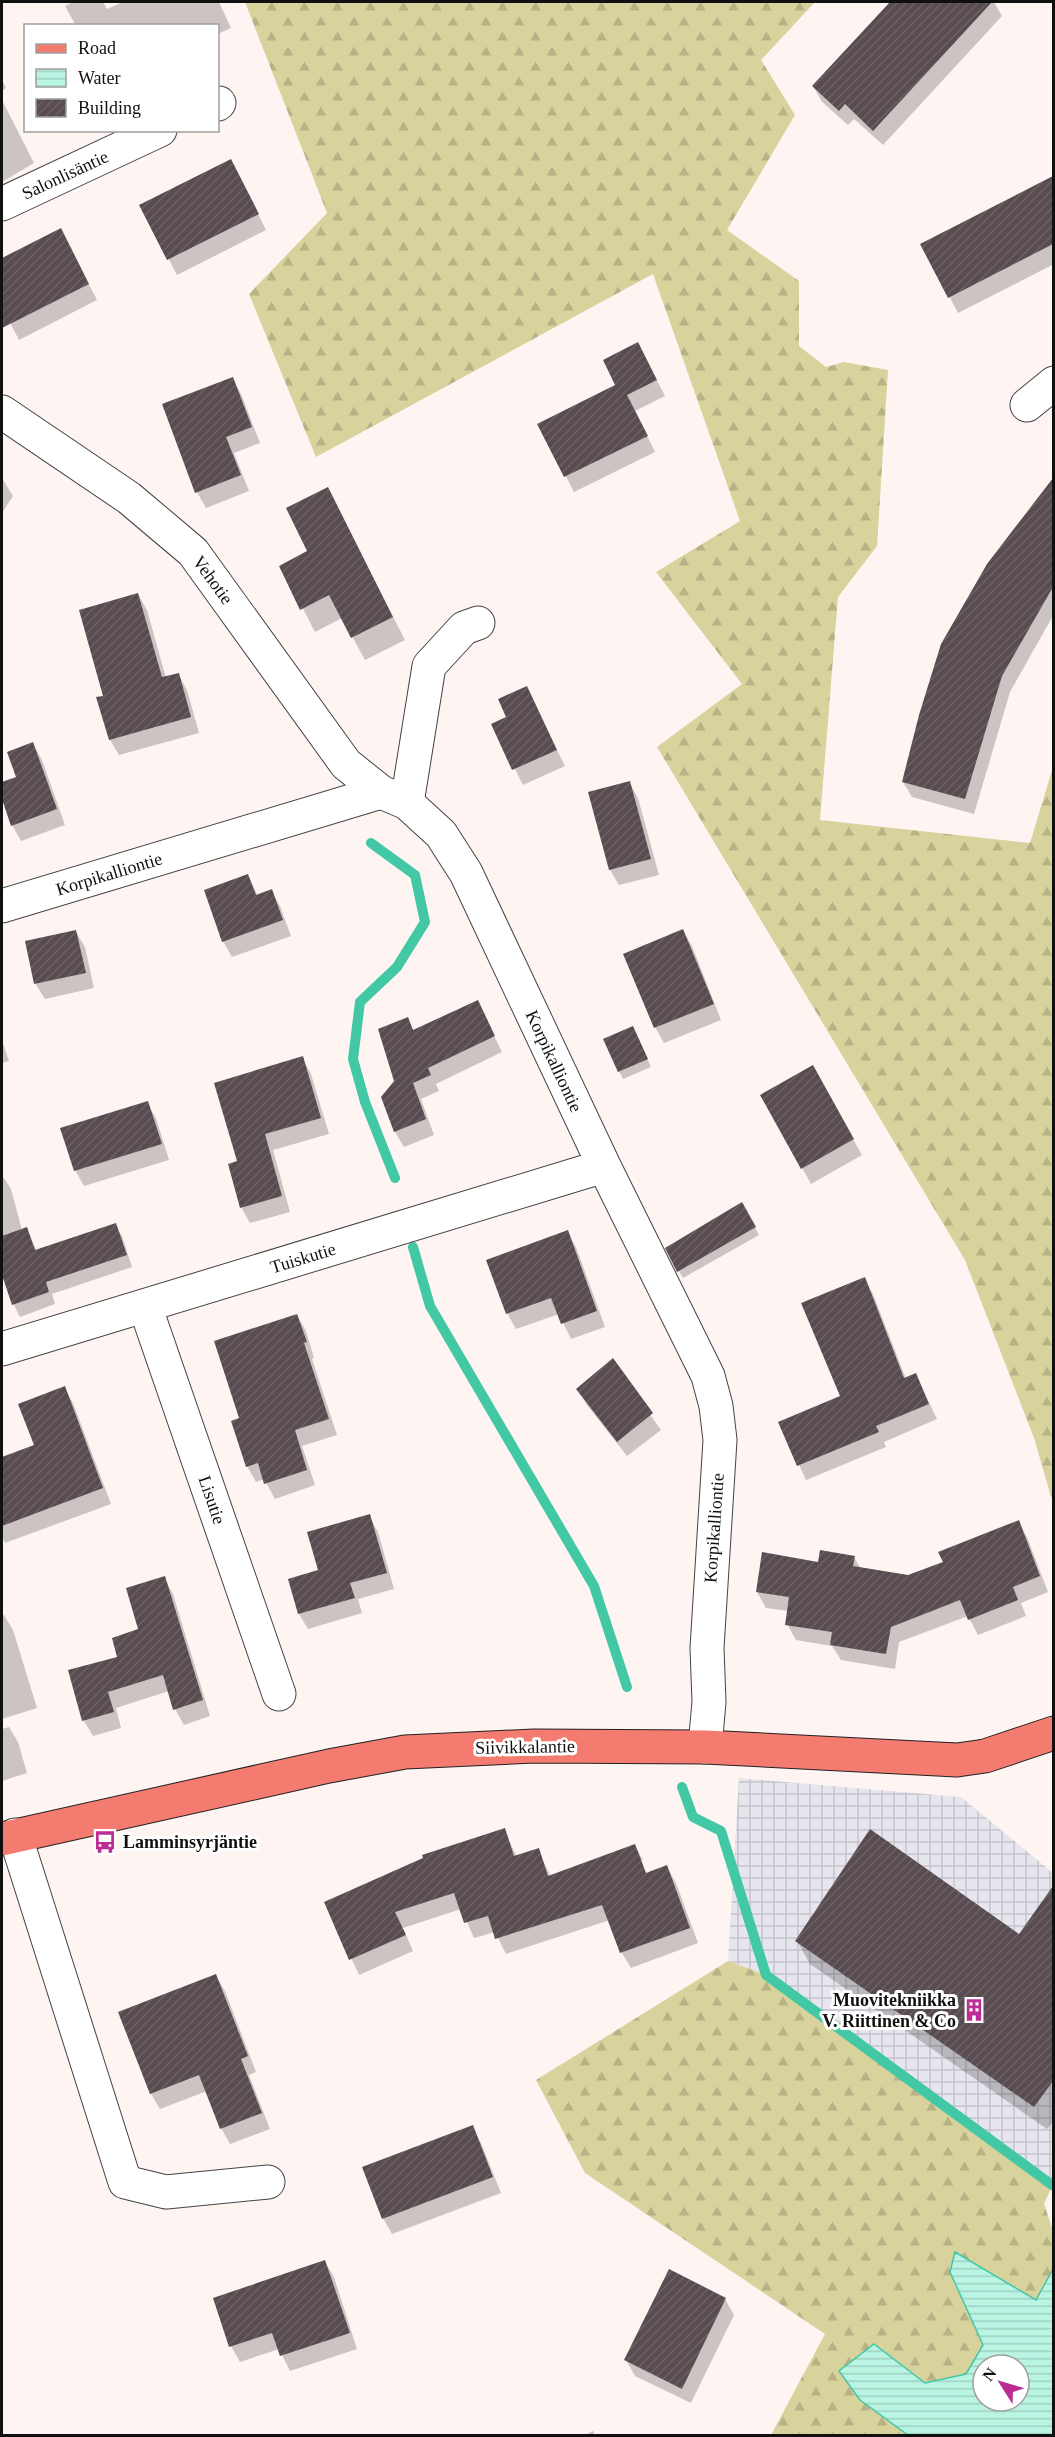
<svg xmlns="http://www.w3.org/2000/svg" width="1055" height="2437" font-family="'Times New Roman',serif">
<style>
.industrial{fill:url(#industrial-grid)}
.forest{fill:url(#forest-firs)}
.water{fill:url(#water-rules);stroke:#43c8a5;stroke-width:1.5;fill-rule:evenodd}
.shadow{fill:#0003}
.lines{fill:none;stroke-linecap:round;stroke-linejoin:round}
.stream{stroke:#43c8a5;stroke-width:10}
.building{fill:url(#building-hatch)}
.minor-casing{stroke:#434343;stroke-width:35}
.major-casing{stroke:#212121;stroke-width:35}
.minor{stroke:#fff;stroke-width:33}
.major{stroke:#f37b6f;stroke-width:33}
.labels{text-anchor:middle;stroke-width:6;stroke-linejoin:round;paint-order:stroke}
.street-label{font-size:18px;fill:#101010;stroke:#fff}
.poi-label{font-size:18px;font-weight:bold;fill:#101010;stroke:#fff;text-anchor:start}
</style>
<defs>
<pattern id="industrial-grid" width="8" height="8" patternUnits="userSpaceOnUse" patternTransform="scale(1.5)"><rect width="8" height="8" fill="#e7e5ee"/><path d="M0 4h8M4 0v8" fill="none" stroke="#c5c3cb"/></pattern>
<pattern id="forest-firs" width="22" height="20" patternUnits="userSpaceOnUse" patternTransform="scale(1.5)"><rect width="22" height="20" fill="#d8d29d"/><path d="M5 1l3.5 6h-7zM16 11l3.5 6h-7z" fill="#b8b386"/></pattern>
<pattern id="water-rules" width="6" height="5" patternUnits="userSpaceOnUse" patternTransform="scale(1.5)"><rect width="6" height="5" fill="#baf4e3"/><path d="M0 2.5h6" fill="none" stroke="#9fd0c2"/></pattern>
<pattern id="building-hatch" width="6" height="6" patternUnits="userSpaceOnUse" patternTransform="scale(1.5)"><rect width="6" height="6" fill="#584c50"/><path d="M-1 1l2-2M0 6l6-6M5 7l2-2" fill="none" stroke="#6b6165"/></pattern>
</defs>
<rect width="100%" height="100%" fill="#fef5f3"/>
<path class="industrial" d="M739,1778L961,1797L1053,1873L1052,2185L766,1975L728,1961Z"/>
<path class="forest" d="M245,2H815L761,60L795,115L727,230L799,281V346L826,367L844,362L888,370L877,546L838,597L820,820L1030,843L1053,767V1503L1034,1438L965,1260L657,747L742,684L656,572L740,521L653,274L316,457L249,294L327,213Z
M728,1961L766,1975L1053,2184L1044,2204L1052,2228L1053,2269L1036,2300L955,2252L950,2272L983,2345L966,2374L925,2383L874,2344L908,2435H771L825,2334L585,2173L536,2080Z"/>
<path class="water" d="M955,2252L1036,2300L1053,2269V2435H908L860,2400L839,2371L874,2344L925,2383L966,2374L983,2345L950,2272ZM983,2365H1019V2401H983Z"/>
<path class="shadow" d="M73,2H103L107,9L123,2H219L231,28L218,34V26H76L65,6Z
M892,2H994L1002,16L883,145L854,119L848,125L822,102L813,86Z
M2,80L6,88L2,91Z
M2,100L34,163L2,182Z
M239,176L266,230L177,275L141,205Z
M1054,178V264L958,313L922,245Z
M60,230L97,300L19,340L2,307V259Z
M646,360L665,396L635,411L655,452L574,492L539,424L617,385Z
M232,378L241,394L260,443L234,453L249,491L206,508L197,492Z
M2,478L13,496L2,513Z
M1054,485V614L1010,692L974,814L912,797L903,782L1039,499Z
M327,489L405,640L365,660L342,618L315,632L281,566L309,552Z
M138,594L147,610L166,678L178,674L187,690L199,733L119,755L110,740L98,698L105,697Z
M526,688L565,766L523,785L493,725L508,718Z
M33,744L42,760L65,825L21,841L12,825L2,795V783L18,777Z
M629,782L638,798L659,875L619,885L610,870L590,793Z
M248,876L258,896L271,891L280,906L291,936L232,957L223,941Z
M683,931L692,946L721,1020L664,1043L655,1027Z
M76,932L85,947L94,988L45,999L35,983Z
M477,1001L502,1052L436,1084L439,1091L421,1099L434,1135L404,1147L395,1132L383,1097L396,1082L407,1019L414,1031Z
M637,1036L651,1067L623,1079L619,1071Z
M2,1040L9,1061L2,1063Z
M302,1058L311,1074L329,1134L273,1150L290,1212L250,1223L241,1207L239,1163Z
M812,1067L862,1155L811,1184L762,1095Z
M147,1103L156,1118L169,1160L84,1186L75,1170Z
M2,1178H4L11,1189L22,1230L26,1229L37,1251L115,1225L122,1236L132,1267L52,1294L55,1304L20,1317L14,1305L2,1269Z
M742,1204L759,1235L683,1278L679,1271Z
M567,1232L576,1247L605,1327L571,1339L559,1314L516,1329L507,1313Z
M864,1279L873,1294L906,1379L916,1375L937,1419L884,1442L886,1447L806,1480L780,1423L842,1397Z
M297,1315L306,1331L314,1358L312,1359L337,1435L302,1446L315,1485L275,1499L264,1479L256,1482L247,1466L241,1419Z
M612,1360L661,1430L627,1456L587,1405L578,1389Z
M64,1388L73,1403L111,1504L5,1543L2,1536V1459L36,1446Z
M369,1516L378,1532L394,1589L358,1599L362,1613L308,1629L299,1614L290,1580L320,1571Z
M1018,1522L1027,1537L1048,1592L1021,1603L1026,1616L978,1635L968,1616L899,1642L895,1669L841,1660L832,1646L796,1640L787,1624L789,1611L766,1608L757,1592L819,1563L854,1557L861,1569L908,1577L945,1563Z
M164,1578L173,1594L210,1716L184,1725L175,1709L169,1691L116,1708L121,1728L93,1736L84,1721L69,1671L119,1658L140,1630Z
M4,1615L13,1630L37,1708L2,1719V1616Z
M9,1727L18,1742L27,1773L2,1781V1729Z
M504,1830L517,1857L538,1850L551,1877L635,1846L643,1860H640L647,1881L650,1880L643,1860L648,1874L667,1867L676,1883L698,1943L631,1968L622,1953L610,1920L506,1954L495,1932L474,1938L461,1909L403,1928L413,1951L359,1975L326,1903Z
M1046,1898L1054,1905V2121L1047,2129L810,1964L797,1941L1019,1936Z
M216,1976L225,1991L256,2072L249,2075L270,2129L230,2144L221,2128L207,2091L160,2109L151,2094L120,2013Z
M472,2127L481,2143L501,2193L392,2234L383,2218Z
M325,2262L334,2277L357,2349L290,2371L279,2349L240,2362L231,2346Z
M725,2299L734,2315L691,2403L635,2376L626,2360Z
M593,2431L595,2436H583Z"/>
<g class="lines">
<path class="stream" d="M371,843L415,875L425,922L397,967L360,1002L353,1059L365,1102L395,1178
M413,1247L430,1306L594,1586L627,1687
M682,1787L693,1817L721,1831L766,1975L1052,2185"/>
</g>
<path class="building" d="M890,2H992L873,131L845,104L839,111L812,86Z
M231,159L259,214L167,260L139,205Z
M1053,176V244L948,298L920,244Z
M61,228L89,284L2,328V258Z
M638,342L657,380L627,395L648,436L564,477L537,424L615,385L603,360Z
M233,377L252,427L226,437L241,475L195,493L162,404Z
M1053,478V587L1002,676L965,799L902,782L919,715L941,644L987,564Z
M328,487L393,617L351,638L329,595L300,610L279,566L307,551L286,508Z
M138,593L162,677L179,673L191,717L109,740L96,697L103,696L79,610Z
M527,686L557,750L512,770L491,724L506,717L498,699Z
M33,742L57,809L11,826L2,799V782L16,777L7,752Z
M630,781L651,859L609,870L588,792Z
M248,874L256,895L272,889L283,920L222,942L204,890Z
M683,929L714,1004L654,1028L623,954Z
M76,930L86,973L34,984L25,941Z
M478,1000L495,1036L428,1068L431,1075L413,1083L426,1119L394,1132L381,1097L394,1081L378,1029L408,1017L413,1030Z
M633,1026L648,1059L618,1072L603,1039Z
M303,1056L321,1118L265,1134L282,1196L240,1208L228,1164L237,1161L214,1083Z
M813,1065L854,1139L801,1169L760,1095Z
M148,1101L162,1144L74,1171L60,1128Z
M742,1202L756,1227L677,1272L665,1248Z
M116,1223L127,1255L46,1282L49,1292L12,1305L2,1275V1236L27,1227L35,1250Z
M568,1230L597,1311L561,1324L551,1298L506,1314L486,1260Z
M865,1277L904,1378L916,1373L929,1404L876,1426L879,1432L797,1466L778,1422L840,1396L801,1303Z
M297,1314L307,1342L304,1343L329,1419L295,1430L307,1470L264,1484L258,1463L246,1467L231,1421L239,1418L214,1341Z
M613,1358L653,1413L617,1442L576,1389Z
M65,1386L103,1488L2,1526V1457L34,1445L18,1404Z
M370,1514L387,1573L350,1583L355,1598L298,1614L288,1579L318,1570L307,1532Z
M1019,1520L1040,1576L1013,1587L1018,1600L968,1620L960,1600L891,1627L886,1654L830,1645L832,1632L785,1625L789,1597L756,1592L762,1552L818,1562L820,1550L855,1556L853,1566L908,1575L943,1562L938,1552Z
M165,1576L203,1700L173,1710L163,1675L108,1692L114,1712L82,1721L68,1670L117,1657L112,1638L138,1629L126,1588Z
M505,1828L514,1856L539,1848L548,1876L635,1844L646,1873L667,1865L690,1928L620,1953L602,1905L495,1939L488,1916L464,1923L454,1893L395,1912L406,1935L349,1960L324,1902L423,1858L422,1855Z
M870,1829L1019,1934L1053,1886V2081L1034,2107L795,1941Z
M216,1974L248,2056L241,2059L262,2113L220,2129L199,2075L150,2094L118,2012Z
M473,2125L493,2177L382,2219L362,2167Z
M325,2260L350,2333L280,2356L272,2333L229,2347L213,2298Z
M669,2269L726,2298L682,2389L624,2360Z"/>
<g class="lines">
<g class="minor-casing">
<path id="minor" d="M218,104L219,103
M2,204L160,130
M1027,405L1054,383
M2,412L129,498L193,552L346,764L381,792
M407,803L429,666L464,628L478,623
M2,906L381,792L407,803L441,834L466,873L604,1166L708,1376L716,1406L720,1440L707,1648L709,1702L705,1747
M145,1306L279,1694
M2,1349L604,1166
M15,1835L125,2182L166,2192L268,2182"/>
</g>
<g class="major-casing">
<path id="major" d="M2,1839L329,1766L405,1752L534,1746L705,1747L957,1760L985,1756L1054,1733"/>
</g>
<use href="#minor" class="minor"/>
<use href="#major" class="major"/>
</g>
<defs>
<g id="bus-bare" transform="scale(1.8)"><path d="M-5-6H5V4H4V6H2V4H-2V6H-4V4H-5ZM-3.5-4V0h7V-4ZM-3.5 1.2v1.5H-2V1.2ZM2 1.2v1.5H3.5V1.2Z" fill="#bb2d92" stroke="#fff" stroke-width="2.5" paint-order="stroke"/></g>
<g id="building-bare" transform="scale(1.8)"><path d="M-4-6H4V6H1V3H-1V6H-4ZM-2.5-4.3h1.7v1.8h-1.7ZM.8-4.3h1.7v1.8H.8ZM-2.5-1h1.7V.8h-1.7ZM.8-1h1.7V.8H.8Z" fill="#bb2d92" stroke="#fff" stroke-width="2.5" paint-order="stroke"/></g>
</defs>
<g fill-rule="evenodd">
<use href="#bus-bare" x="105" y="1842"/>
<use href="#building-bare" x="974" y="2010"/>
</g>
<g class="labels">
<g class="street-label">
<text transform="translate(65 175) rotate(-25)" y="6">Salonlisäntie</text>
<text transform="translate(213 580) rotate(54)" y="6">Vehotie</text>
<text transform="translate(109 874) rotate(-17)" y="6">Korpikalliontie</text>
<text transform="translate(554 1061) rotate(65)" y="6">Korpikalliontie</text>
<text transform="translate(303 1258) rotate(-17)" y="6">Tuiskutie</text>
<text transform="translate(212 1500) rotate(71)" y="6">Lisutie</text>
<text transform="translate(714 1528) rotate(-86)" y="6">Korpikalliontie</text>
<text transform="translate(525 1747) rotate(-1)" y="6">Siivikkalantie</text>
</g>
<g class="poi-label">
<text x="123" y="1848">Lamminsyrjäntie</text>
<text x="956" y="2006" text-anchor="end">Muovitekniikka<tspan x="956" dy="21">V. Riittinen &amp; Co</tspan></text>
</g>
</g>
<rect width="1055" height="2437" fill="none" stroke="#101010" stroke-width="6"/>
<rect x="24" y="24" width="195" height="108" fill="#ffffff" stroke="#9f9f9f" stroke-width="1.5"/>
<rect x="36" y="44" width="30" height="9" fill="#f37b6f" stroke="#9f9f9f" stroke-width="1.5"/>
<text x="78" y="54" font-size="18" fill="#101010">Road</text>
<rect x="36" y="69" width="30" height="18" fill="url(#water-rules)" stroke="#9f9f9f" stroke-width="1.5"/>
<text x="78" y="84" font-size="18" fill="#101010">Water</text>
<rect x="36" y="99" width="30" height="18" fill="url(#building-hatch)" stroke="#9f9f9f" stroke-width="1.5"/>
<text x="78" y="114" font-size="18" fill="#101010">Building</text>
<g transform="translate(1001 2383) rotate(307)"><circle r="28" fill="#ffffff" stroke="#9f9f9f" stroke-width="1.5"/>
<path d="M0-4.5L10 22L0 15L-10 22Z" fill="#bb2d92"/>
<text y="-9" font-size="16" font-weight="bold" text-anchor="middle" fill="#101010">N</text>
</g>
</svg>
